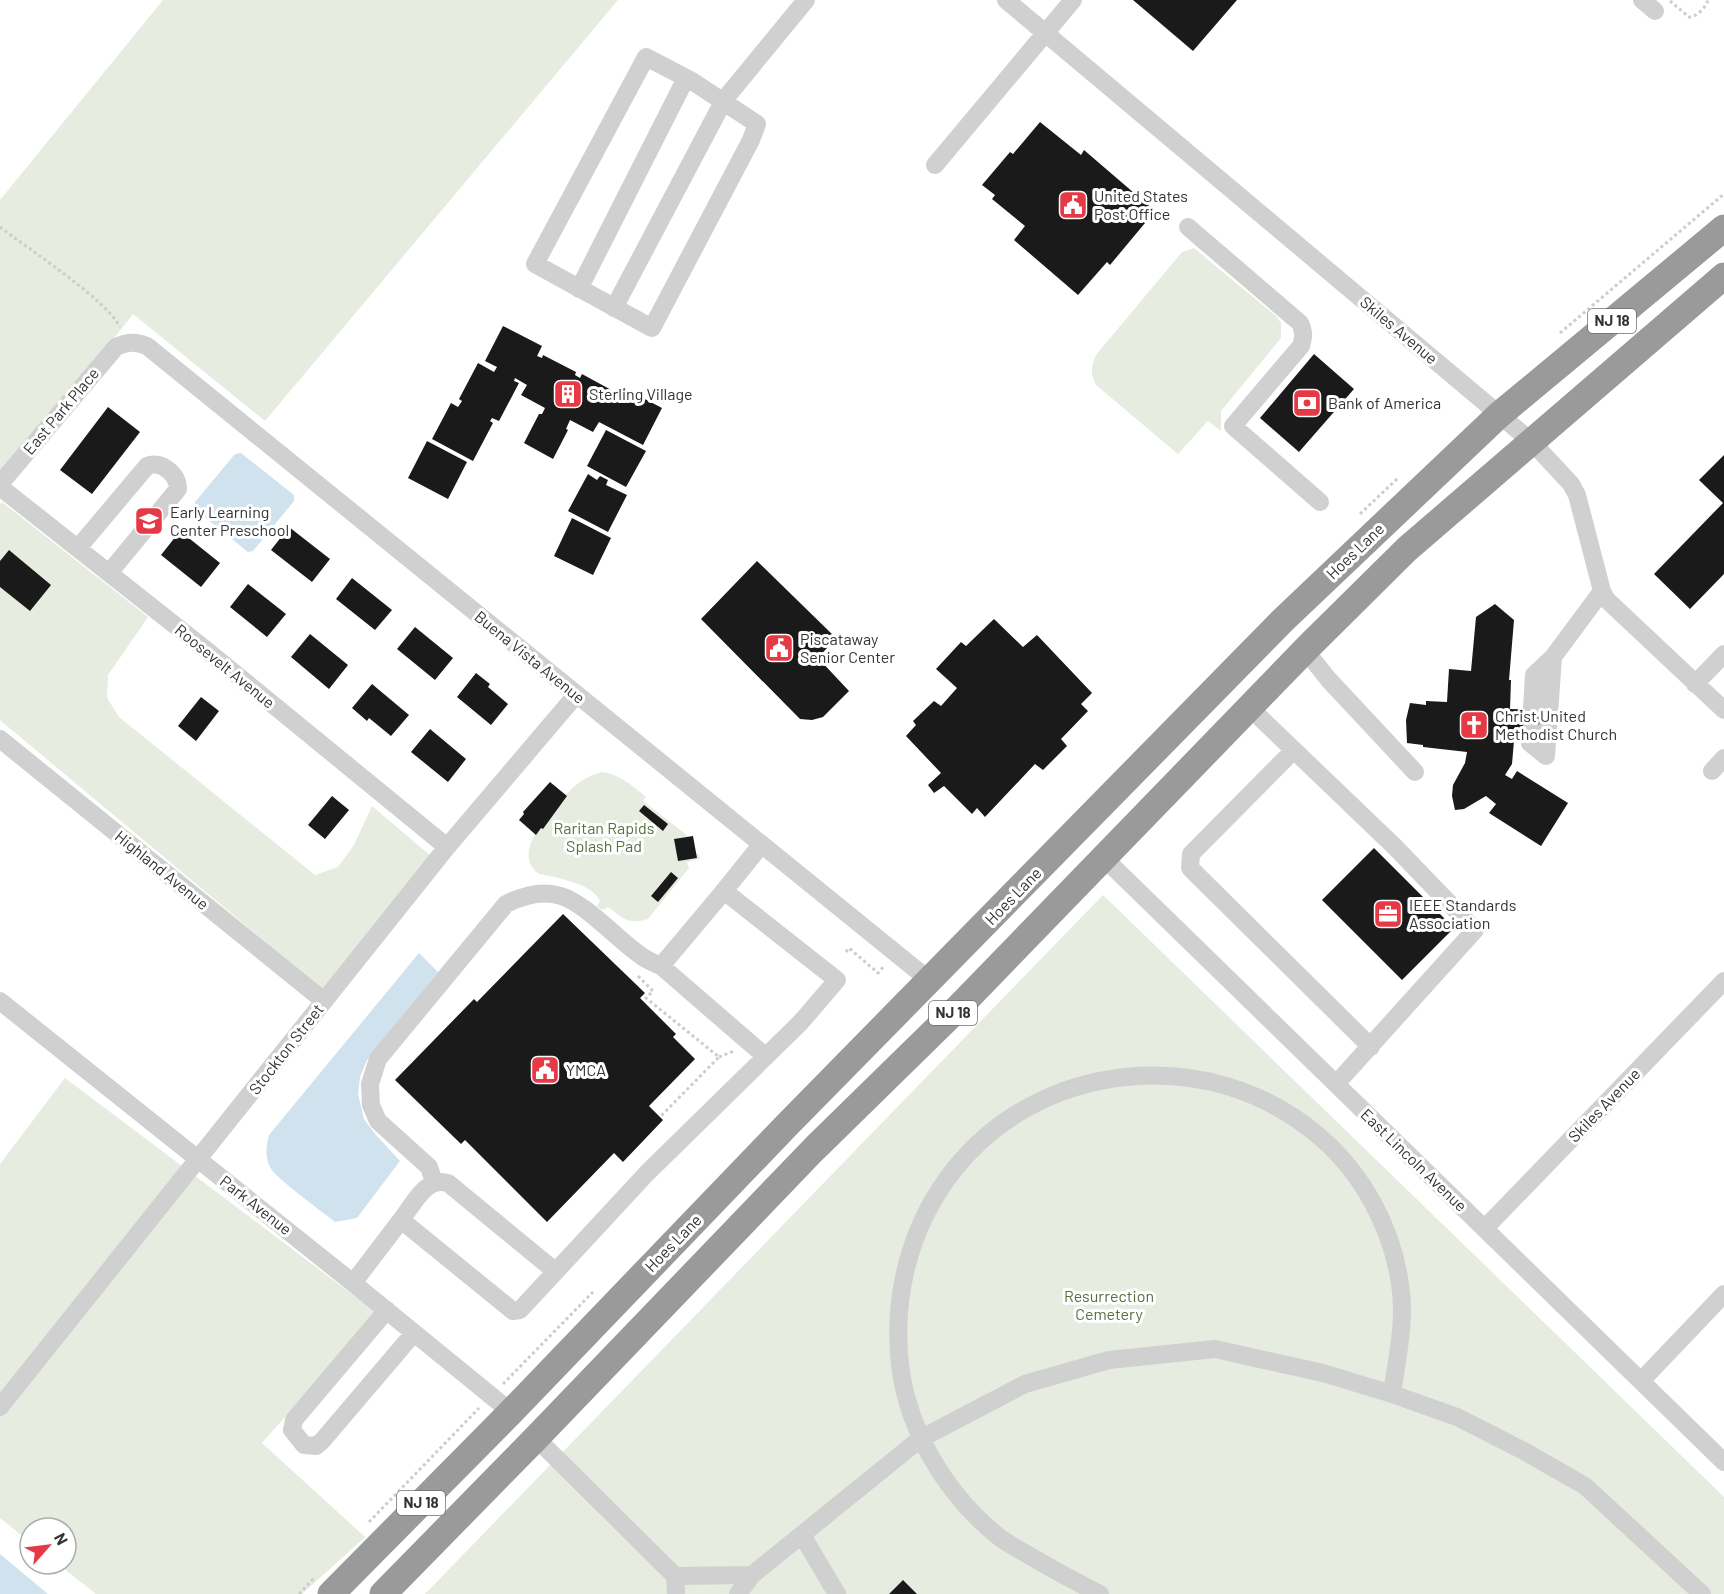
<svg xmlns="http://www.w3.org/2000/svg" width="1724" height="1594" font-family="Barlow,sans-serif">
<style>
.green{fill:#e6ecdf}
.water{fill:#cfe2ee}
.building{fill:#1a1a1a}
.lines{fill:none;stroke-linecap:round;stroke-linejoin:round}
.path{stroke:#cdcdcd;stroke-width:3;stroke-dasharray:3 3;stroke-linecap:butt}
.minor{stroke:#d0d0d0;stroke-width:18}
.highway{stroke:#9a9a9a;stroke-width:27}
.labels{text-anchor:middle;stroke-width:6;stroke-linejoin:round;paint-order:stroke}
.shield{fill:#fff;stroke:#707070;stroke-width:1.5}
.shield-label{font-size:15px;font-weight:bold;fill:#333}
.poi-label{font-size:16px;fill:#333;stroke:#fff;text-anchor:start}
.street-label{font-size:16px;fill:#333;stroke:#fff}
.park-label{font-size:16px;fill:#56703f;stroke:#fff}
</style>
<rect width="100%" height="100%" fill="#fff"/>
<path class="green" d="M163,0H618L265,421L133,314L0,484V200Z
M1194,248L1276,316L1281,323V338L1221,411V431L1208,421L1178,454L1096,385C1090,373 1091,367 1096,355L1182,252Z
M2,502L148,617L108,675L107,698L119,717L315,875L338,867L354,845L372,806L432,857L323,990L0,720V504Z
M602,772C619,774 633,786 646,797L643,801L688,836L675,839L678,861L696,853H698L700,859L687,862L689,868L648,919C628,925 623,918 608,907L602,910L597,906L600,901C593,884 556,877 539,874C522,861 528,841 541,828H543L567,796L566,795C575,784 588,775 602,772Z
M1103,895L1724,1497V1594H425Z
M65,1078L377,1313L262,1443L365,1537L302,1594H96L58,1564H66V1528H30V1542L0,1518V1164Z"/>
<path class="water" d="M241,453L294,495V501L253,551L248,552L196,510L195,502L235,454Z
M419,953L438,972L367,1060L360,1077L358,1094L364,1119L375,1134L400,1161L357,1218L335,1222C323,1212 276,1179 270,1167C265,1158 266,1145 269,1135Z
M0,1554L48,1594H0Z"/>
<path class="building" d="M1133,0H1237L1193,51Z
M1040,122L1081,155L1084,150L1155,211L1110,265L1107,262L1078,295L1014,240L1025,226L992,199L995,195L982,185L1010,152L1013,154Z
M503,326L542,346L537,356L542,358L543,355L576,372L575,375L580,378L582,374L615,392L614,395L617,397L622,387L662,408L643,445L599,422L593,432L570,420L566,429L568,430L553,459L524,443L539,414H542L545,408L521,395L527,385L515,378L514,381L519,383L499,421L492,418L490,421L493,423L473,461L432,439L451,403L458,407L462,401L459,399L478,363L494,372L497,367L485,361Z
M1314,354L1354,389L1299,452L1260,418Z
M108,407L140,432L92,494L60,470Z
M606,430L646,451L626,487L587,466Z
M427,441L467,462L448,499L408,478Z
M1724,455V574L1690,609L1654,574L1723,503L1699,480Z
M588,474L597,480L600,476L608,480L606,485L627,495L608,532L568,511Z
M572,518L611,538L593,575L554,556Z
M289,527L330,559L312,582L271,550Z
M180,531L220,563L201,587L161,555Z
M9,550L51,585L30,611L0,587V561Z
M757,561L836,638L818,658L849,691L823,717L812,720L800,719L701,619Z
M352,578L392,610L375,630L336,599Z
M248,584L286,614L267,637L230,607Z
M1495,604L1514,620L1509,680H1511L1510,709L1543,710L1542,729H1515L1512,764L1505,775L1512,779L1517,771L1568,803L1541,846L1489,813L1496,804L1486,796L1464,809L1455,810L1452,796L1453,785L1465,763L1467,752L1423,747V745L1407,743L1406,720L1410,703L1426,705V701L1447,702L1449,669L1471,671L1476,617Z
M994,619L1023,647L1037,635L1092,693L1081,704L1088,711L1061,739L1067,746L1043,770L1035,764L985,817L977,808L972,814L944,786L934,793L928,785L941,773L906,736L916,725L913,721L934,701L941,706L957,688L936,669L961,642L966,646Z
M415,627L453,658L435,680L397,649Z
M310,634L348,665L329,689L291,657Z
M476,673L490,684L488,687L508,704L491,725L457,697Z
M372,684L409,715L391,736L369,718L367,721L352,708Z
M201,697L219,711L196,741L178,726Z
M430,729L466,759L448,782L411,752Z
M550,782L567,796L543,829L541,828L536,835L519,820L524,814L523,812Z
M332,796L349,810L325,839L308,825Z
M644,805L668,824L663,831L639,811Z
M693,836L697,858L678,861L674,839Z
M1374,848L1454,928L1402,980L1322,900Z
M671,872L678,878L658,902L651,896Z
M563,914L645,993L640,998L676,1034L673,1037L695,1059L649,1106L663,1120L623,1162L614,1153L547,1222L465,1140L461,1144L395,1080L474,999L477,1002Z
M903,1580L917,1594H889Z"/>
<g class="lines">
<path class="path" d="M1670,1L1689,17C1697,17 1706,7 1708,0
M0,227C27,248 107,300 120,327
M1560,333L1724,194
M1360,514L1398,478
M846,952L849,948L878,973L884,966
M638,976L653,991L646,998L719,1057L660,1117
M719,1057L734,1051
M503,1384L593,1292
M369,1522L479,1408
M299,1594L314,1578"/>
<path class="minor" d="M1006,0L1532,442L1571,484L1577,495L1602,591L1606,599L1724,710
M1642,0L1655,11
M646,57L692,81L757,124L751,140L652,328L535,264Z
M935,165L1073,0
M1188,227L1300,323C1304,332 1304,337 1301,346L1233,426L1320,502
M579,289L686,78
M614,308L724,100L806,0
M0,484L116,347C127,342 135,341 147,346L929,980
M0,487L205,649L447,847
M78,548L147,466C161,460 178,474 178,489L109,573
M1305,650L1329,680L1415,772
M1695,684L1724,654
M1250,708L1395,847L1475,930L1336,1084
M1532,709L1534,675L1553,657
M1531,729L1530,743L1546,756
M0,739L324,1001
M1294,750L1191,854L1190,868L1371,1047
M1546,756L1553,657L1602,591
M1712,771L1724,758
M1104,858L1724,1462
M724,891L661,966L765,1056
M0,1001L353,1283L511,1412
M434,1182L429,1167L378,1121L371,1105L370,1084L378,1059L506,904C524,895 542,890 561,896C585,903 618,940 640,955C646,960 654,963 661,966
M401,1220C413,1205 426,1176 448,1183L555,1271
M1485,1228L1724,981
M353,1283L401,1220L513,1311L520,1310L647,1173L801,1022L837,980L724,891L761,845
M387,1310L294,1420L292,1430L304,1445L316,1446L322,1441L414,1333
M1641,1381L1724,1294
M0,1407L447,847L576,695
M536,1438L675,1576L676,1594
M802,1535L837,1594
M675,1576L752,1575
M738,1594L752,1575L920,1439L1025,1384L1109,1360L1215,1349L1323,1373L1392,1394L1457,1417L1524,1451L1585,1486L1702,1594
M1100,1594C1074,1581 1050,1568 1025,1553C1016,1548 1007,1543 999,1537C944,1493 904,1425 899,1354C889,1213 983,1092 1126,1077C1197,1070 1265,1090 1320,1137C1363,1174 1392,1228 1400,1284C1406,1320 1397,1358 1392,1394"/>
<path class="highway" d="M331,1594L511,1412L786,1126L1282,621L1499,415L1724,228
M383,1594L536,1438L814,1149L959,1007L1309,646L1407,549L1724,276"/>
</g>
<defs>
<g id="civic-square" transform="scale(1.5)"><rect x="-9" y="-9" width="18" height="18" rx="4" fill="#e63946" stroke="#fff"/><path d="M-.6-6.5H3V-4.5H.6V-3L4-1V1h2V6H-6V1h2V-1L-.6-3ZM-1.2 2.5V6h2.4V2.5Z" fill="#fff"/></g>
<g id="building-square" transform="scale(1.5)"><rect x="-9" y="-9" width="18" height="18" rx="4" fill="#e63946" stroke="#fff"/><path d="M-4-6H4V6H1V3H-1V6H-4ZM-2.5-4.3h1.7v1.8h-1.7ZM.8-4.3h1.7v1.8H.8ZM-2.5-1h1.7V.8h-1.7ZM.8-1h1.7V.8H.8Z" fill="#fff"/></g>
<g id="bank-square" transform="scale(1.5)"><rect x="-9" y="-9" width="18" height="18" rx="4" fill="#e63946" stroke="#fff"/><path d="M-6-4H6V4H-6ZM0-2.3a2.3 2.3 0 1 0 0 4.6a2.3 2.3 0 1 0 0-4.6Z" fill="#fff"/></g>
<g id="school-square" transform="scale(1.5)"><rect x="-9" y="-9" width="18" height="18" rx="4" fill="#e63946" stroke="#fff"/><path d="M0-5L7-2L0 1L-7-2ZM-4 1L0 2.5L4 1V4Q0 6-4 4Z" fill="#fff"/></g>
<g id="church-square" transform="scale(1.5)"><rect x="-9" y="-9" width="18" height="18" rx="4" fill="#e63946" stroke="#fff"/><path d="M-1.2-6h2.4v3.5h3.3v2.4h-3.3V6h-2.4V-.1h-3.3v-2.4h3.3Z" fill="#fff"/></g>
<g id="office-square" transform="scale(1.5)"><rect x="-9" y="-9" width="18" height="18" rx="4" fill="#e63946" stroke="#fff"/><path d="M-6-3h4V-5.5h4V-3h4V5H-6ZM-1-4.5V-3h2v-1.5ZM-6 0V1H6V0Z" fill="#fff"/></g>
</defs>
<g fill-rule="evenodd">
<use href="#civic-square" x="1073" y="205"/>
<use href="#building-square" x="568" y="394"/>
<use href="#bank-square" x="1307" y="403"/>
<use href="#school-square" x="149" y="521"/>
<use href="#civic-square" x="779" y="648"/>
<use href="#church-square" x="1474" y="725"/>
<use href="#office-square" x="1388" y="914"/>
<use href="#civic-square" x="545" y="1070"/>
</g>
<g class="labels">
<g class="shield">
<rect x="1588" y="309" width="48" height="24" rx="4.5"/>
<rect x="929" y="1001" width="48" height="24" rx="4.5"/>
<rect x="397" y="1491" width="48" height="24" rx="4.5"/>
</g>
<g class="shield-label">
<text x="1612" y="326">NJ 18</text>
<text x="953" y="1018">NJ 18</text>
<text x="421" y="1508">NJ 18</text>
</g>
<g class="poi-label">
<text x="1094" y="202">United States<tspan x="1094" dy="18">Post Office</tspan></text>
<text x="589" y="400">Sterling Village</text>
<text x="1328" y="409">Bank of America</text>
<text x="170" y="518">Early Learning<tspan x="170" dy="18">Center Preschool</tspan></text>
<text x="800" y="645">Piscataway<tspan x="800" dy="18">Senior Center</tspan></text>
<text x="1495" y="722">Christ United<tspan x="1495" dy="18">Methodist Church</tspan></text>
<text x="1409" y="911">IEEE Standards<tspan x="1409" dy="18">Association</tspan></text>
<text x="566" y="1076">YMCA</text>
</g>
<g class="street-label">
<text transform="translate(1399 330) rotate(40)" y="6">Skiles Avenue</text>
<text transform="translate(61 411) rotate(-50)" y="6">East Park Place</text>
<text transform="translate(1355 551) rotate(-44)" y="6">Hoes Lane</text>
<text transform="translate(530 657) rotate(39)" y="6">Buena Vista Avenue</text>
<text transform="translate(225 666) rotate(39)" y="6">Roosevelt Avenue</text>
<text transform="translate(162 870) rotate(39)" y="6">Highland Avenue</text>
<text transform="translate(1013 896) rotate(-46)" y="6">Hoes Lane</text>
<text transform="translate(286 1049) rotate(-52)" y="6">Stockton Street</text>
<text transform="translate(1604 1105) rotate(-46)" y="6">Skiles Avenue</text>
<text transform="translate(1414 1160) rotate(44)" y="6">East Lincoln Avenue</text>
<text transform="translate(256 1205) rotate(38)" y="6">Park Avenue</text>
<text transform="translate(673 1243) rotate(-46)" y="6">Hoes Lane</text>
</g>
<g class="park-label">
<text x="604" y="834">Raritan Rapids<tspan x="604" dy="18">Splash Pad</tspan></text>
<text x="1109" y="1302">Resurrection<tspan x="1109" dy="18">Cemetery</tspan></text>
</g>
</g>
<g transform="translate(48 1546) rotate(62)"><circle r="28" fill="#ffffff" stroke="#adadad" stroke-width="1.5"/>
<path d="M0-4.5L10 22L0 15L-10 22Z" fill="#e63946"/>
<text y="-9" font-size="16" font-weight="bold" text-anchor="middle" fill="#333333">N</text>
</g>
</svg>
